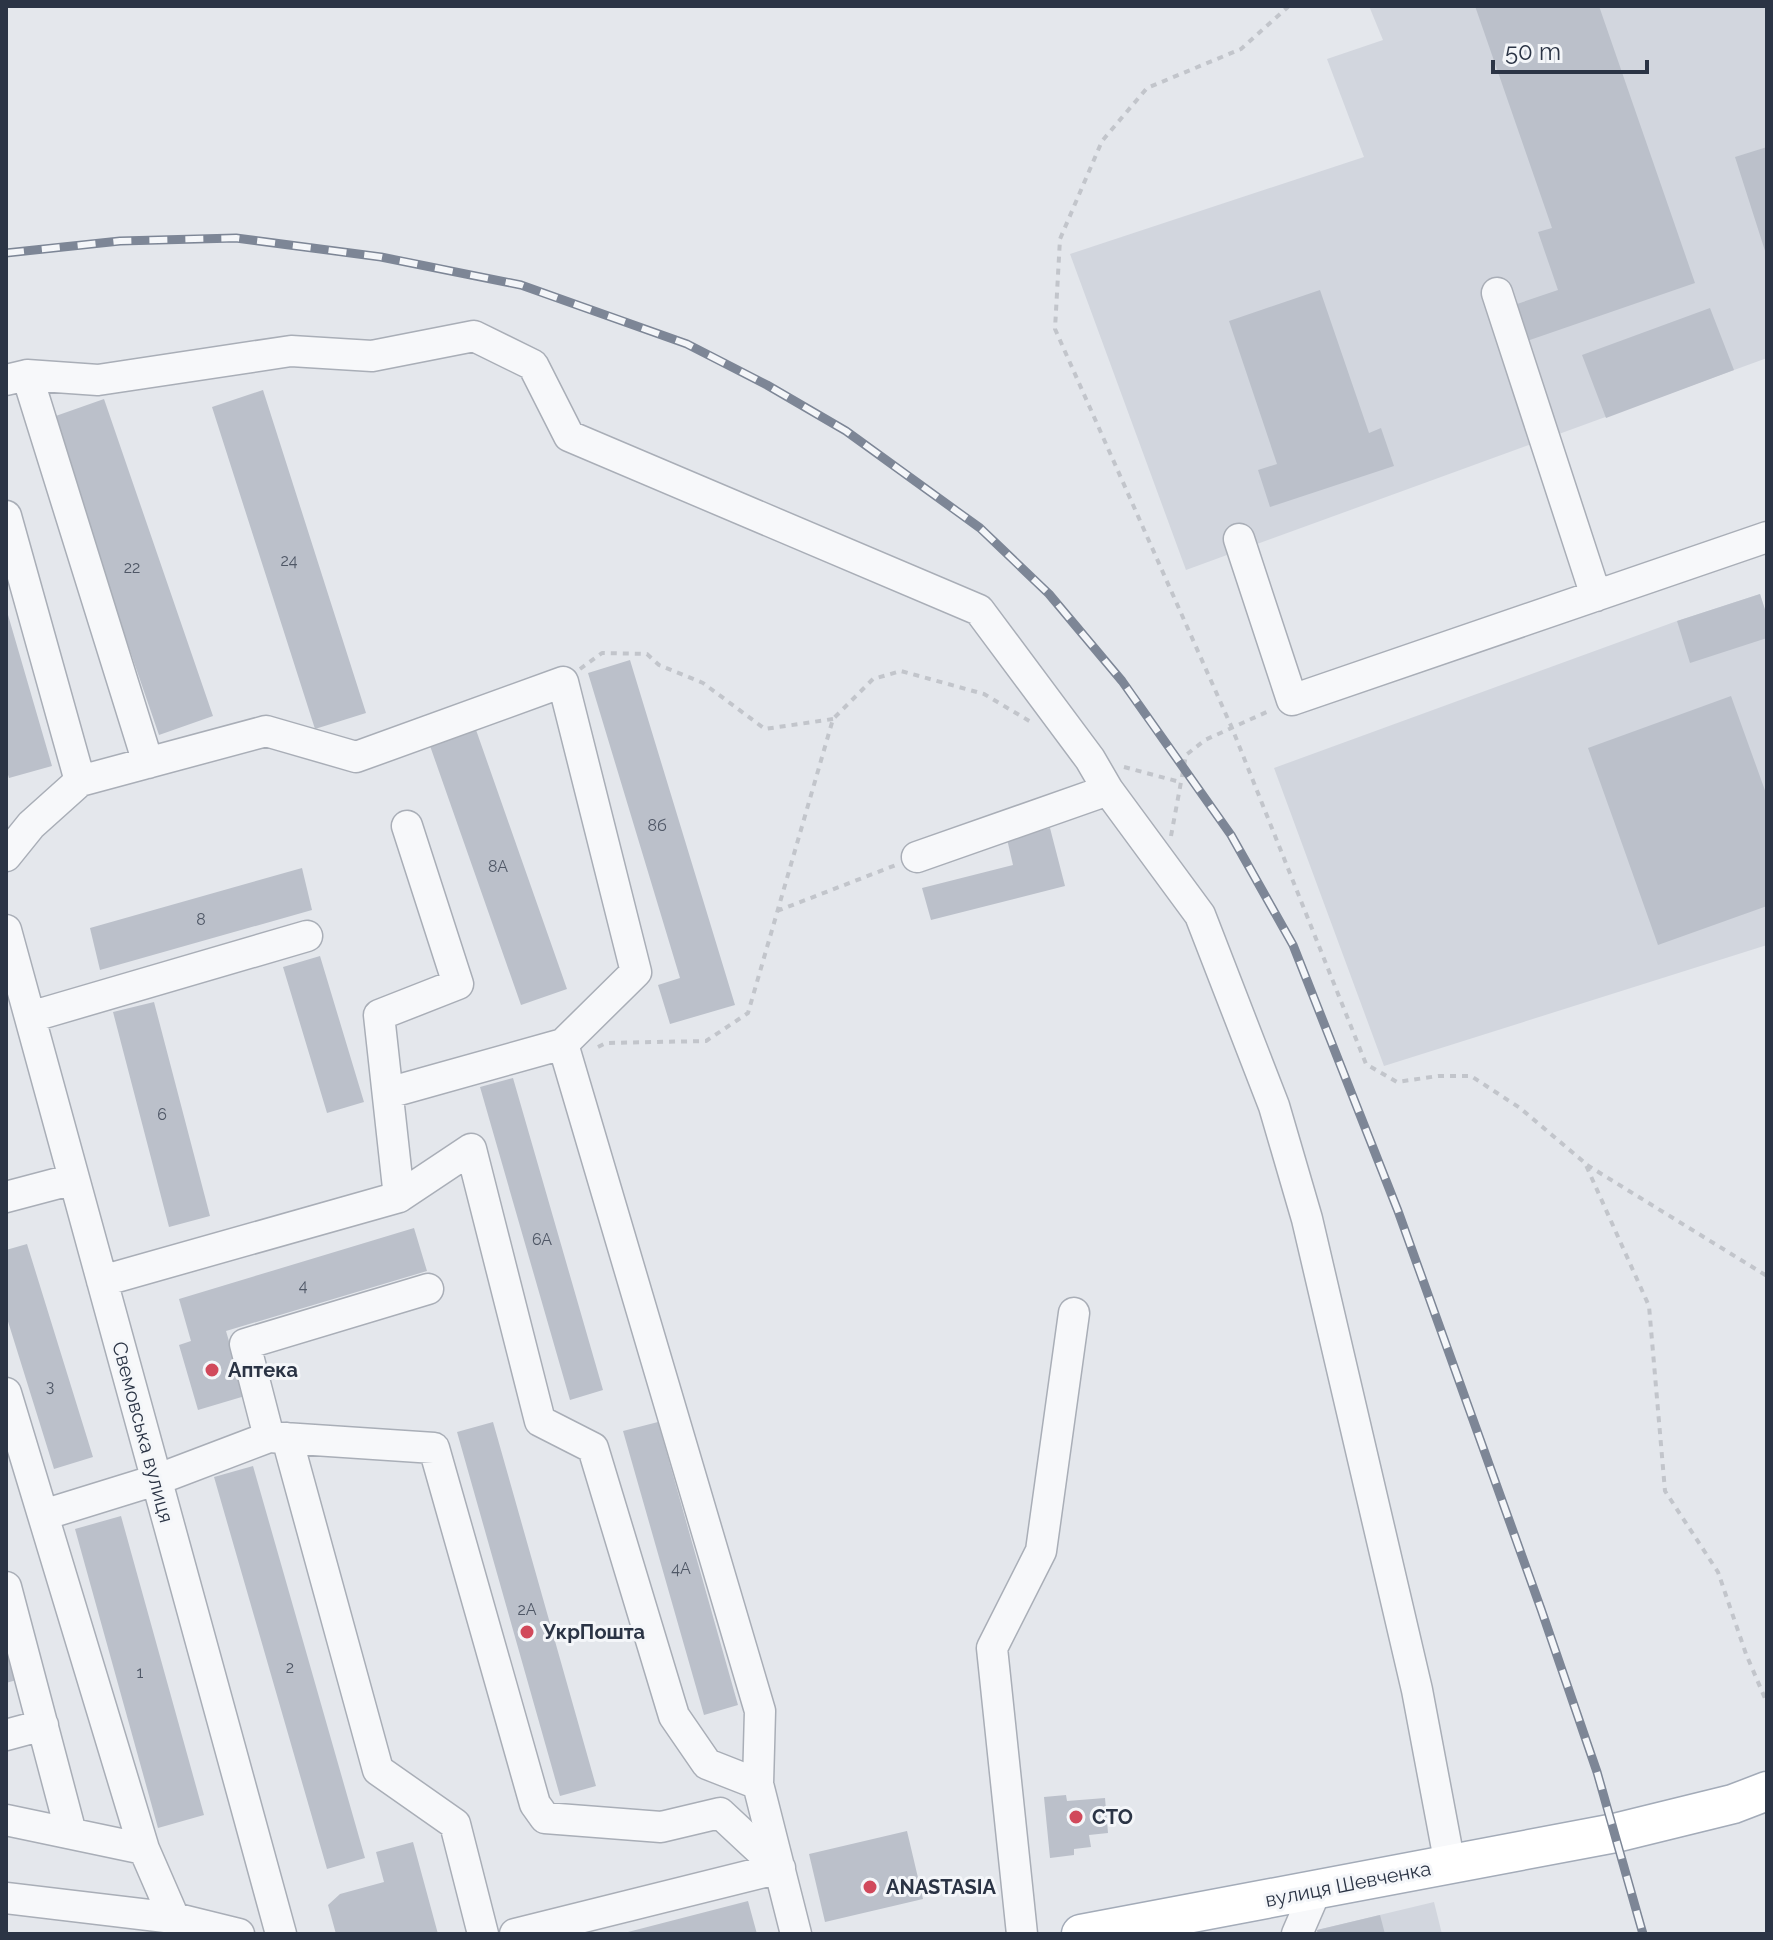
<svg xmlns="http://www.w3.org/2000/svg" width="1773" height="1940" font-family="Raleway,sans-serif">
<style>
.built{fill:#d2d6de}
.building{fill:#bbc0ca}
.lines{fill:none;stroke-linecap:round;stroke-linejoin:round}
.minor-casing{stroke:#a9aeb7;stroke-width:33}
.major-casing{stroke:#a3abb8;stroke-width:41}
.path{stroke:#c2c5cb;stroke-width:4;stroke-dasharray:6 6;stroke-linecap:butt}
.minor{stroke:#f7f8fa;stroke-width:30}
.major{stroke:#fff;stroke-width:38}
.rail-casing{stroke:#7d8696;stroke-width:9}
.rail{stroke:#f4f6f9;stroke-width:6;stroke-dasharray:18;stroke-linecap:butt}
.poi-dot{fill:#d1495b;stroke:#f4f6f9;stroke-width:3}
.labels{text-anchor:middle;stroke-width:6;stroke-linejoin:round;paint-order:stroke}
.number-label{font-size:16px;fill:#4f5766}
.poi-label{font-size:20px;font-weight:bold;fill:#2b3445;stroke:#f4f6f9;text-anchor:start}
.street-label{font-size:20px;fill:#2b3445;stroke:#f4f6f9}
</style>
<rect width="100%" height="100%" fill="#e4e7ec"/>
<path class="built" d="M1369,6H1767V358L1186,570L1070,254L1364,157L1327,59L1383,40Z
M1760,594L1767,616V945L1384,1066L1274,768L1677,621Z
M1434,1902L1442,1934H1317V1930Z"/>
<path class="building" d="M1475,6H1599L1695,283L1524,342L1511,306L1558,290L1538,232L1552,228Z
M1767,147V254H1766L1735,157Z
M1320,290L1369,433L1381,428L1394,466L1270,507L1258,470L1277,464L1229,321Z
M1710,308L1734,370L1606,418L1582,355Z
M263,390L366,713L315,729L212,407Z
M104,399L213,716L159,735L50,418Z
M1760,594L1767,616V638L1690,663L1677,621Z
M6,608L52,766L9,778L6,768Z
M630,660L735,1005L670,1024L658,985L680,978L588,673Z
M1731,696L1767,796V906L1658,945L1588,748Z
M475,727L567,989L521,1005L429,743Z
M1050,828L1065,886L931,920L922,888L1013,865L1007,839Z
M302,868L312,910L100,970L90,928Z
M320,956L364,1102L327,1113L283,967Z
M154,1002L210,1216L169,1227L113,1012Z
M513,1078L603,1390L570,1400L480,1087Z
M414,1228L427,1271L226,1331L245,1396L198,1410L179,1345L191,1341L179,1299Z
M27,1244L93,1457L54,1469L6,1315V1250Z
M493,1422L596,1786L560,1796L457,1432Z
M658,1422L738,1705L704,1715L623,1431Z
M253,1466L365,1858L327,1869L214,1477Z
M121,1516L204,1815L158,1828L75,1529Z
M6,1632L20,1679L6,1683Z
M1066,1795L1067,1801L1105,1798L1108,1833L1089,1835L1091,1847L1074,1849V1855L1050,1858L1044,1797Z
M907,1831L923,1899L825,1922L809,1854Z
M413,1842L438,1934H336L328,1905L340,1894L384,1882L376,1852Z
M748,1901L757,1934H624V1933Z
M1380,1915L1385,1934H1318L1317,1930Z"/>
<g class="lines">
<g class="minor-casing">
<path id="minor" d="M1497,293L1596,596
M27,375L98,380L291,351L372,356L474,336L533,365L569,436L979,610L1090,759L1108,790L917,857
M6,380L27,375L148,763
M6,516L80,781
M1239,539L1292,700L1767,537
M1108,790L1200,915L1274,1106L1307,1219L1417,1690L1450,1865
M6,856L31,825L80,781L266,731L356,757L563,682L636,972L563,1044L388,1093
M6,930L281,1934
M30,1017L307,936
M563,1044L760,1711L758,1784L796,1934
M6,1197L74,1179
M399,1197L379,1015L458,984L407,826
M102,1281L399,1197L471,1149L540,1421L593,1448L674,1716L707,1764L758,1784
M6,1393L144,1849
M269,1437L434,1448L535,1804L545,1818L661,1827L720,1813L779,1868
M287,1438L378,1770L455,1824L483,1934
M43,1515L156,1480L269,1437L245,1344L428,1289
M6,1587L71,1833
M6,1735L43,1725
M6,1820L144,1849L174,1918L239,1934
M6,1898L174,1918
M515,1934L780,1868
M1022,1934L992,1648L1041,1551L1074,1313
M1297,1934L1316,1890"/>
</g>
<g class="major-casing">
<path id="major" d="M1081,1934L1615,1833L1733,1804L1767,1791"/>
</g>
<path class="path" d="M1289,6L1241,49L1147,88L1102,141L1060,239L1055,329L1232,728L1366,1064L1397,1082L1438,1076H1471L1520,1108L1585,1163L1649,1306L1665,1491L1718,1572L1746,1654L1767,1703
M580,669L602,653L647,654L659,665L703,683L765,729L833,719
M1124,767L1180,782
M1171,836L1186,755L1205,740L1271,710
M777,911L896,865
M598,1047L606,1043L706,1041L748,1013L833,719L873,679L901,671L984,694L1031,722
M1587,1165L1767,1276"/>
<use href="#minor" class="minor"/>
<use href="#major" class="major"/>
<g class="rail-casing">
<path id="rail" d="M6,253L120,241L236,238L381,257L521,285L687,344L767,385L846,431L980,528L1049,594L1122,681L1231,835L1293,945L1398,1211L1541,1609L1597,1772L1643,1934"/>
</g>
<use href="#rail" class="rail"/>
</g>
<g class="poi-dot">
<circle cx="212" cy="1370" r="8"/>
<circle cx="527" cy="1632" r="8"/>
<circle cx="1076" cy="1817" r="8"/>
<circle cx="870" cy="1887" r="8"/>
</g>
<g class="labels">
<g class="number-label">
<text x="289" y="566">24</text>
<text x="132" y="573">22</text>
<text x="657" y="831">8б</text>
<text x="498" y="872">8А</text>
<text x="201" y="925">8</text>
<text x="162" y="1120">6</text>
<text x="542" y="1245">6А</text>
<text x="303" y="1291">4</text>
<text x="50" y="1392">3</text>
<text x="681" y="1574">4А</text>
<text x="527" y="1615">2А</text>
<text x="290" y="1673">2</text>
<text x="140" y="1678">1</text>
</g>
<g class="poi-label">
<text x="228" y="1377">Аптека</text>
<text x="543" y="1639">УкрПошта</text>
<text x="1092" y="1824">СТО</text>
<text x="886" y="1894">ANASTASIA</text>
</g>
<g class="street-label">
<text transform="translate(143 1432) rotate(75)" y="7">Свемовська вулиця</text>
<text transform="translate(1348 1884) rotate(-11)" y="7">вулиця Шевченка</text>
</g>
</g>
<rect width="1773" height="1940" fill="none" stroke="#2b3445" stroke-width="16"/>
<path d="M1493 60v12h154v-12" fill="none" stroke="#2b3445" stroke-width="4"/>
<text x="1505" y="60" font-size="24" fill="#2b3445" stroke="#f4f6f9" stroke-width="6" paint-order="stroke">50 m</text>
</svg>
